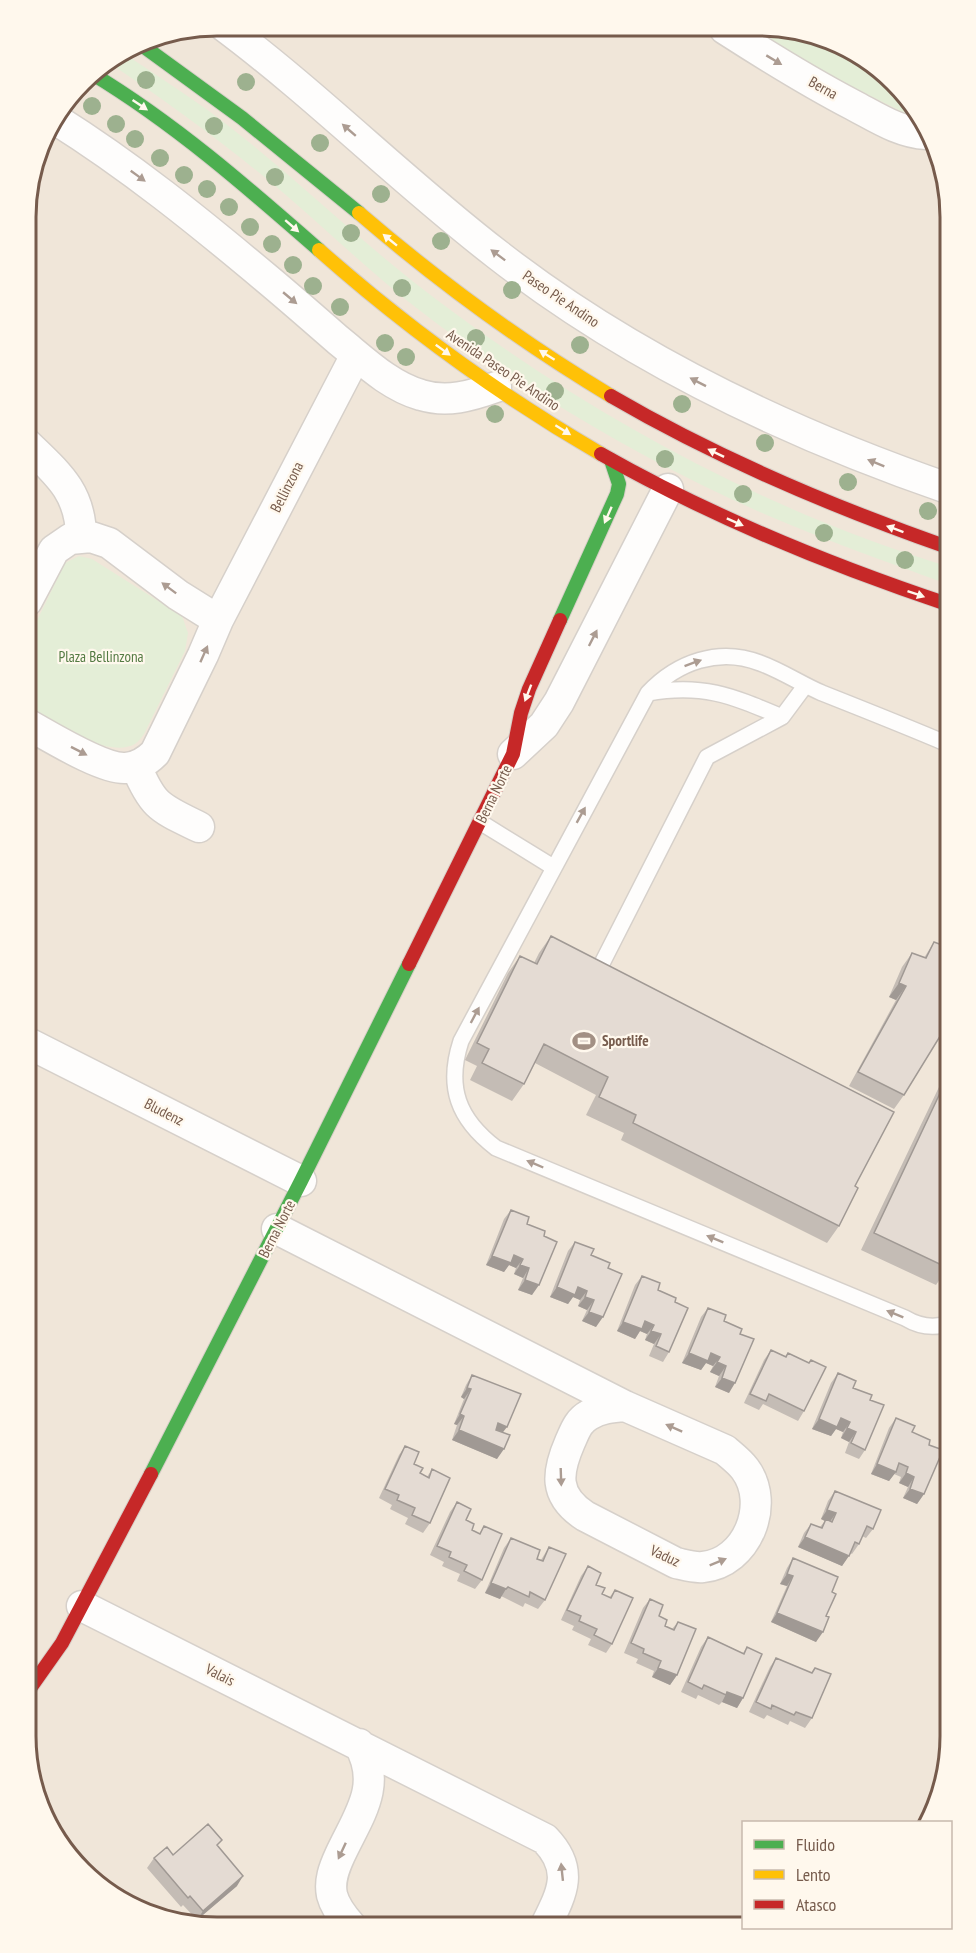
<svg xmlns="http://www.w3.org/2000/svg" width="976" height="1953" font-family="'PT Sans Narrow',sans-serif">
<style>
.residential{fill:#f0e6d9}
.green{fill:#e4eed7}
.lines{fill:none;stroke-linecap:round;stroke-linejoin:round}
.lane-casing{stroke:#d6d0ca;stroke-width:18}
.street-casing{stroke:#d6d0ca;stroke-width:33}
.fast-casing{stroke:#d7cfc8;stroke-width:16}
.slow-casing{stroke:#d7cfc8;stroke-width:16}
.jam-casing{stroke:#d7cfc8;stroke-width:16}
.lane{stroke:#fefdfc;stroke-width:15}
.street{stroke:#fefdfc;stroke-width:30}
.fast{stroke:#4caf50;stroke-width:14}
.slow{stroke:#ffc107;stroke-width:14}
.jam{stroke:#c62828;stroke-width:14}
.tree{fill:#9db18f}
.wall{fill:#c4bcb5}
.shaded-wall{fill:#a09994}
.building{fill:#e4dbd3;stroke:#a09994;stroke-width:1.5}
.oneway{fill:#ac9c92}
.oneway2{fill:#fff8ed}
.labels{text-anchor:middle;stroke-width:4.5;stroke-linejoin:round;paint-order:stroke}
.street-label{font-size:15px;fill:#765b4c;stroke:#fff8ed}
.park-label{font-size:15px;fill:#547b43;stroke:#fff8ed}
.poi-label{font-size:15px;font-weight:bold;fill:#765b4c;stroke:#fff8ed;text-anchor:start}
.rim{fill:none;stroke:#765b4c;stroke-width:3}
</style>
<rect width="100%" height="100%" fill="#f7f3ec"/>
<path class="residential" d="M217,26L796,29L885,73L940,156L950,217V1749L936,1809L928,1822H744L743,1927L191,1926L133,1908L91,1880L36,1797L26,1736L27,192L45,132L90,73L144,40Z"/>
<path class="green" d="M751,29H796L885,73L915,118C859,91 805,62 751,29Z
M123,53C152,72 181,91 209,111C290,171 360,243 441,303C593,417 767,512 950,567V585C877,558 802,532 731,499C622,448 509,380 414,306C361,265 314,217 262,175C213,135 161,98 108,62Z
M79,556L92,559L182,616L188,633L185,651L144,734C142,737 138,742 135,744C105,760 52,720 27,706V641L65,563Z"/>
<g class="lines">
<g class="lane-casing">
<path id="lane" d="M648,693C703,683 732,696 782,717
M480,822L553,867
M593,981L707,757L782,717L805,686
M950,1323C934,1329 920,1327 905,1318L496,1148C458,1119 446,1087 461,1041L648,693C677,662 719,647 760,663C782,671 801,684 822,693C865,710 908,727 950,745"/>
</g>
<g class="street-casing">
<path id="street" d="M224,26C319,97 403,182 498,255C633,360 790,434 950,489
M725,29C767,56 809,82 853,105C876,117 900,133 926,134
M55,119C130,166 198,221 266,278C290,298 314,319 338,340C363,360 389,386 421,395C447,403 471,396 496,387
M27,444C57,473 81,492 81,537
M27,601L54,550L70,539L91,537L109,543L178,595L218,620
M27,724C49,736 103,770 126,768C138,767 147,761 155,753L203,655L218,620L356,355
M513,754L544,725L559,702L668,489
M136,766C153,807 160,808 199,827
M26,1042L301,1181
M277,1229L625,1406L725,1450C732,1456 740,1462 745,1469C771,1504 747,1563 703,1567C694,1568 685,1565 676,1563L585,1516C553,1495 557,1472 570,1442C575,1431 578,1421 589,1415C600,1408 612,1407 625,1406
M82,1606L545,1839C575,1870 562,1893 545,1927
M351,1926C343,1917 335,1907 332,1895C329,1881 334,1868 340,1855C358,1816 383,1786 359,1744"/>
</g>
<g class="fast-casing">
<path id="fast" d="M139,43L242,118L359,213
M91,73C174,123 246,186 319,250
M560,620L617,494L619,484L611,460
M151,1474L301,1181L409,964"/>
</g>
<g class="slow-casing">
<path id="slow" d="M359,213C438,281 521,342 611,396
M319,250C406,327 501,396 601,454"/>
</g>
<g class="jam-casing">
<path id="jam" d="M611,396C719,459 833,507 950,548
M601,454C712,517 830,565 950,605
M409,964L513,754L521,713L529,689L560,620
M26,1694L62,1643L151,1474"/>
</g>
<use href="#lane" class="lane"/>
<use href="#street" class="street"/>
<use href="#fast" class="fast"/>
<use href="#slow" class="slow"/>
<use href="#jam" class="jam"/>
</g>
<g class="tree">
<circle cx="146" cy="80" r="9"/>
<circle cx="246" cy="82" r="9"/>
<circle cx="92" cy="106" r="9"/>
<circle cx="116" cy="124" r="9"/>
<circle cx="214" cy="126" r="9"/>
<circle cx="135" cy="139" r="9"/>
<circle cx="320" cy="143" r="9"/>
<circle cx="160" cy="158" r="9"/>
<circle cx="184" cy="175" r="9"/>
<circle cx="275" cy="177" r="9"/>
<circle cx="207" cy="189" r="9"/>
<circle cx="381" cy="194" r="9"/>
<circle cx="229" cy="207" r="9"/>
<circle cx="250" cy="227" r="9"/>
<circle cx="351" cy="233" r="9"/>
<circle cx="441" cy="241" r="9"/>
<circle cx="272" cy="244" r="9"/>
<circle cx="293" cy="265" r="9"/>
<circle cx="313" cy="286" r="9"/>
<circle cx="402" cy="288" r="9"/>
<circle cx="512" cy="290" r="9"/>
<circle cx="340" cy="307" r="9"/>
<circle cx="476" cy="338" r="9"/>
<circle cx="385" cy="343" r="9"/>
<circle cx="580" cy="345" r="9"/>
<circle cx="406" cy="357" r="9"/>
<circle cx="555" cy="391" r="9"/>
<circle cx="682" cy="404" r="9"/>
<circle cx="495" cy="414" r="9"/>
<circle cx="765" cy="443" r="9"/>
<circle cx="665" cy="459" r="9"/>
<circle cx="848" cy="482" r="9"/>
<circle cx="743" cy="494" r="9"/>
<circle cx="928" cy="511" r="9"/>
<circle cx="824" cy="533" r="9"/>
<circle cx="905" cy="560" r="9"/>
</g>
<path class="wall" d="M330,26H354L347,37Z
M551,936L855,1186L839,1226L827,1243L621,1140L624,1133L586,1115L596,1095L535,1063L524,1084L512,1101L470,1080L477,1066L465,1060L508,973L520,956L534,963L539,953Z
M934,942L904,1095L894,1109L849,1086L896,1000L889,997L902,967L912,953L924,958Z
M950,1064V1264L936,1285L861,1250Z
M511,1210L527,1224L544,1236L532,1295L518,1290L523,1278L514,1274L516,1268L509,1265L504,1272L486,1265L504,1219Z
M575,1242L591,1255L608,1268L596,1327L582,1321L587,1310L578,1306L580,1300L573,1297L568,1304L550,1297L568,1251Z
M642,1276L658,1290L675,1302L669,1352L663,1362L649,1356L654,1344L645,1340L647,1334L640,1331L635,1339L617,1331L635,1285Z
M708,1308L740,1334L729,1393L715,1387L719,1376L710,1372L713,1366L706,1363L701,1370L682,1363L701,1317Z
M771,1350L785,1356L788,1353L809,1363L811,1360L804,1411L798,1421L763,1404L759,1410L744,1403L764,1360Z
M838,1373L853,1388L870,1400L865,1450L859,1459L845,1453L849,1442L841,1438L843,1432L836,1429L831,1436L812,1429L831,1383Z
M472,1375L503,1432L497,1459L452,1440L457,1425L454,1424L464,1399L461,1397L466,1385Z
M896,1418L912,1432L929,1445L924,1494L917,1504L903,1498L908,1487L899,1483L901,1477L894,1474L889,1481L871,1474L889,1428Z
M405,1446L414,1464L420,1473L427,1477L432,1469L430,1523L423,1533L405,1524L408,1518L390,1509L392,1505L379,1498L399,1455Z
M835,1491L873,1529L866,1538L862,1536L859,1544L852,1554L850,1553L842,1566L798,1547L804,1533L811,1524L820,1527L825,1521L821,1519L828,1501Z
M457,1502L466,1520L472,1530L479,1534L484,1526L482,1580L475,1589L457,1581L460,1574L442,1566L444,1562L430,1555L450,1512Z
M511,1538L537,1559L541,1560L549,1547L545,1600L538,1609L525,1603L523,1607L501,1596L500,1599L485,1593L504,1548Z
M793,1558L832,1592L826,1616L816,1642L771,1622L787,1586L780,1584L787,1568Z
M588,1566L596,1585L602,1594L609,1598L615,1590L612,1644L606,1653L588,1645L591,1639L572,1630L574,1626L561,1620L581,1576Z
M650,1599L665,1626L672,1629L678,1622L677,1675L670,1685L652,1677L654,1671L636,1663L638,1659L624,1653L643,1608Z
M708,1637L743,1653L747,1647L743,1698L737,1708L722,1702L719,1705L698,1695L696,1699L681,1692L701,1647Z
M776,1658L811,1673L815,1668L812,1718L805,1728L790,1721L788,1725L767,1715L764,1719L749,1712L770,1667Z
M218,1847L237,1886L197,1920L183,1905L181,1907L147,1868L154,1858Z"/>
<path class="shaded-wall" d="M899,983L906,986L896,1000L889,997Z
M514,1255L523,1259L516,1268L509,1265L504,1272L486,1265L492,1256Z
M520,1265L529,1268L523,1278L514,1274Z
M525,1280L539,1285L532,1295L518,1290Z
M557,1287H578L587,1291L580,1300L573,1297L568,1304L550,1297Z
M585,1297L594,1300L587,1310L578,1306Z
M589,1312L603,1317L596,1327L582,1321Z
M645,1321L654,1325L647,1334L640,1331L635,1339L617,1331L623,1322Z
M651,1331L661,1334L654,1344L645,1340Z
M689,1353H711L720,1357L713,1366L706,1363L701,1370L682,1363Z
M717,1362L726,1366L719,1376L710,1372Z
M722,1378L735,1383L729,1393L715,1387Z
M467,1388L471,1389L464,1399L461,1397Z
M460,1414L464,1416L457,1425L454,1424Z
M841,1418L850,1422L843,1432L836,1429L831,1436L812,1429L819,1419Z
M498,1423L507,1427L500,1436L491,1433Z
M847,1428L856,1432L849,1442L841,1438Z
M459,1430L504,1449L497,1459L452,1440Z
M877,1464L896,1472L889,1481L871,1474Z
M906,1473L914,1477L908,1487L899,1483Z
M910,1489L924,1494L917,1504L903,1498Z
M827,1510L836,1513L829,1523L821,1519Z
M805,1537L849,1556L842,1566L798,1547Z
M787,1574L793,1576L787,1586L780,1584Z
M491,1583L506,1589L500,1599L485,1593Z
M777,1613L823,1632L816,1642L771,1622Z
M658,1668L677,1675L670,1685L652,1677Z
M727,1692L743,1698L737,1708L722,1702Z
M243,1876L237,1886L197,1920L203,1911Z"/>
<path class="building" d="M551,936L894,1112L855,1186L858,1188L839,1226L633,1123L636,1115L599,1097L608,1077L544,1044L524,1084L482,1063L489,1049L477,1043L520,956L537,964Z
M934,942L950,948V1020L904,1095L858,1072L906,986L899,983L912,953L926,958Z
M950,1072V1264L948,1268L874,1233Z
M511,1210L529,1217L527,1224L545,1231L544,1236L557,1242L539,1285L525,1280L529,1268L520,1265L523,1259L514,1255L511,1263L492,1256Z
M575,1242L594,1249L591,1255L610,1263L608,1268L622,1274L603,1317L589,1312L594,1300L585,1297L587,1291L578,1287L575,1295L557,1287Z
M642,1276L660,1283L658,1290L676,1298L675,1302L688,1308L669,1352L656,1346L661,1334L651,1331L654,1325L645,1321L642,1329L623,1322Z
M708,1308L726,1315L724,1321L742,1329L740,1334L754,1339L735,1383L722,1378L726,1366L717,1362L720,1357L711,1353L708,1361L689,1353Z
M771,1350L786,1357L788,1353L809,1363L811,1360L826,1367L804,1411L769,1394L766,1401L750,1394Z
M838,1373L856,1381L853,1388L872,1395L870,1400L884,1405L865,1450L851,1443L856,1432L847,1428L850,1422L841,1418L837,1427L819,1419Z
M472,1375L521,1394L507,1427L498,1423L496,1430L510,1435L504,1449L459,1430L464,1416L460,1414L471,1389L467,1388Z
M896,1418L915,1426L912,1432L930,1440L929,1445L943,1450L924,1494L910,1489L914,1477L906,1473L908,1467L899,1463L896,1472L877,1464Z
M405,1446L419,1452L414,1464L423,1468L420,1473L429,1478L432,1469L450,1478L430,1523L412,1515L415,1508L397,1500L399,1495L385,1489Z
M835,1491L881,1510L873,1529L867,1526L859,1544L855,1542L849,1556L805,1537L811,1524L822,1528L826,1519L832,1522L836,1513L827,1510Z
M457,1502L471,1509L466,1520L474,1524L472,1530L480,1534L484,1526L502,1534L482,1580L464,1571L467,1565L449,1557L451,1552L437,1546Z
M511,1538L540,1550L537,1559L543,1561L549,1547L566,1554L545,1600L530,1592L529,1597L508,1587L506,1589L491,1583Z
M793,1558L838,1577L832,1592L836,1594L826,1616L829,1617L823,1632L777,1613L793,1576L787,1574Z
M588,1566L601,1573L596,1585L605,1588L602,1594L611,1598L615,1590L633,1598L612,1644L594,1635L597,1629L579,1621L581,1616L567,1610Z
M650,1599L663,1605L659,1616L667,1620L665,1626L674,1630L678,1622L696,1629L677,1675L658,1668L661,1661L643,1653L644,1649L631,1643Z
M708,1637L744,1654L747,1647L762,1654L743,1698L727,1692L726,1695L704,1685L702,1689L688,1682Z
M776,1658L812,1673L815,1668L831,1674L812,1718L796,1712L794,1715L772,1705L771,1709L756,1702Z
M208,1824L222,1840L217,1845L243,1876L203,1911L190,1896L188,1898L154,1858L167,1847L173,1855Z"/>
<defs><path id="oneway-solid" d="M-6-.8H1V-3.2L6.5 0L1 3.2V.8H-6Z" transform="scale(1.5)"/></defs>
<g class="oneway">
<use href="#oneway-solid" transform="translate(774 60) rotate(31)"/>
<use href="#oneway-solid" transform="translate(349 130) rotate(-139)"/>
<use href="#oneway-solid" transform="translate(138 176) rotate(36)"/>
<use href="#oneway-solid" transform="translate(498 255) rotate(-143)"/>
<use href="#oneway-solid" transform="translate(290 298) rotate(40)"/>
<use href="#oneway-solid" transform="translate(698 382) rotate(-153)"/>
<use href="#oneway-solid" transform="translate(876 463) rotate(-158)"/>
<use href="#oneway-solid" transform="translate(169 588) rotate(-143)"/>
<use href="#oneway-solid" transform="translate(593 638) rotate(-63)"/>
<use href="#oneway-solid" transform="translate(204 654) rotate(-66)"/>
<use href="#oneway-solid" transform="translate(693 663) rotate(-20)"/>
<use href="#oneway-solid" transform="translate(79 751) rotate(27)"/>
<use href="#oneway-solid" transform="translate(581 815) rotate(-61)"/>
<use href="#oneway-solid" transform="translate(475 1015) rotate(-62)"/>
<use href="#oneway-solid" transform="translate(535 1164) rotate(-157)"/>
<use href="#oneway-solid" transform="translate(715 1239) rotate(-158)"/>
<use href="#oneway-solid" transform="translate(895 1314) rotate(-158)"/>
<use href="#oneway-solid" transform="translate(674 1428) rotate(-156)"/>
<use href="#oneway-solid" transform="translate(561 1477) rotate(88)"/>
<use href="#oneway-solid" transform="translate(718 1562) rotate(-22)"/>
<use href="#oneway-solid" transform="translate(342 1851) rotate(115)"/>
<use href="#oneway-solid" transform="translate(562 1872) rotate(-96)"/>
</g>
<g class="oneway2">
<use href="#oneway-solid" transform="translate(140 105) rotate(34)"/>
<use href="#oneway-solid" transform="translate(292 226) rotate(41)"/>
<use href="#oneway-solid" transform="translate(390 240) rotate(-141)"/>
<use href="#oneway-solid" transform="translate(443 350) rotate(36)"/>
<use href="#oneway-solid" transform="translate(547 355) rotate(-148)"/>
<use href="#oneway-solid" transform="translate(563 430) rotate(32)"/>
<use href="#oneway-solid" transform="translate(716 453) rotate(-154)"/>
<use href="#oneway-solid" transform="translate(608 515) rotate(114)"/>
<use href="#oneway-solid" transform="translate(735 522) rotate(24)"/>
<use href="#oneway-solid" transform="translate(895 529) rotate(-160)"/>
<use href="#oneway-solid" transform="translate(916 594) rotate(19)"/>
<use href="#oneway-solid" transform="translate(528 693) rotate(111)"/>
</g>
<defs>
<g id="stadium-bare" transform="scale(1.8)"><path d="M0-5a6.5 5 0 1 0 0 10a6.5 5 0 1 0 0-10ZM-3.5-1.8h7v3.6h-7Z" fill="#a39084" stroke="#fff8ed" stroke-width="2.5" paint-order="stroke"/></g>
</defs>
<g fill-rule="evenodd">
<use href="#stadium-bare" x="584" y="1041"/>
</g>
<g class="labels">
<g class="street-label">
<text transform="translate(823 88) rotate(29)" y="5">Berna</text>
<text transform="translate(561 299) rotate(34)" y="5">Paseo Pie Andino</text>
<text transform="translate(503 370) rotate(34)" y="5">Avenida Paseo Pie Andino</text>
<text transform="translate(287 487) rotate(-63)" y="5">Bellinzona</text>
<text transform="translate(494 794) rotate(-64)" y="5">Berna Norte</text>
<text transform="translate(164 1112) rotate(27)" y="5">Bludenz</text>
<text transform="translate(277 1229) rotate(-63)" y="5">Berna Norte</text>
<text transform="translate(665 1556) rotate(25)" y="5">Vaduz</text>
<text transform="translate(220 1675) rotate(27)" y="5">Valais</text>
</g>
<g class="park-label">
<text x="101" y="662">Plaza Bellinzona</text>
</g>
<g class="poi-label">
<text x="602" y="1046">Sportlife</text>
</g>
</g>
<path d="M0 0H976V1953H0ZM217 36H759A181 181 0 0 1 940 217V1736A181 181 0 0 1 759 1917H217A181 181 0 0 1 36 1736V217A181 181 0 0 1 217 36Z" fill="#fff8ed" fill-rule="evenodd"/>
<path class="rim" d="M217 36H759A181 181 0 0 1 940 217V1736A181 181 0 0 1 759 1917H217A181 181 0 0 1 36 1736V217A181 181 0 0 1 217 36Z"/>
<rect x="742" y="1821" width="210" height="108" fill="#fff8ed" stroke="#c8b9ad" stroke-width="1.5"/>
<rect x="754" y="1840" width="30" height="9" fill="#4caf50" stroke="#c8b9ad" stroke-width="1.5"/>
<text x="796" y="1851" font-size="18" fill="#765b4c">Fluido</text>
<rect x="754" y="1870" width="30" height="9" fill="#ffc107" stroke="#c8b9ad" stroke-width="1.5"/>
<text x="796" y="1881" font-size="18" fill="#765b4c">Lento</text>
<rect x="754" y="1900" width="30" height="9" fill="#c62828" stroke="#c8b9ad" stroke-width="1.5"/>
<text x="796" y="1911" font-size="18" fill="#765b4c">Atasco</text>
</svg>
